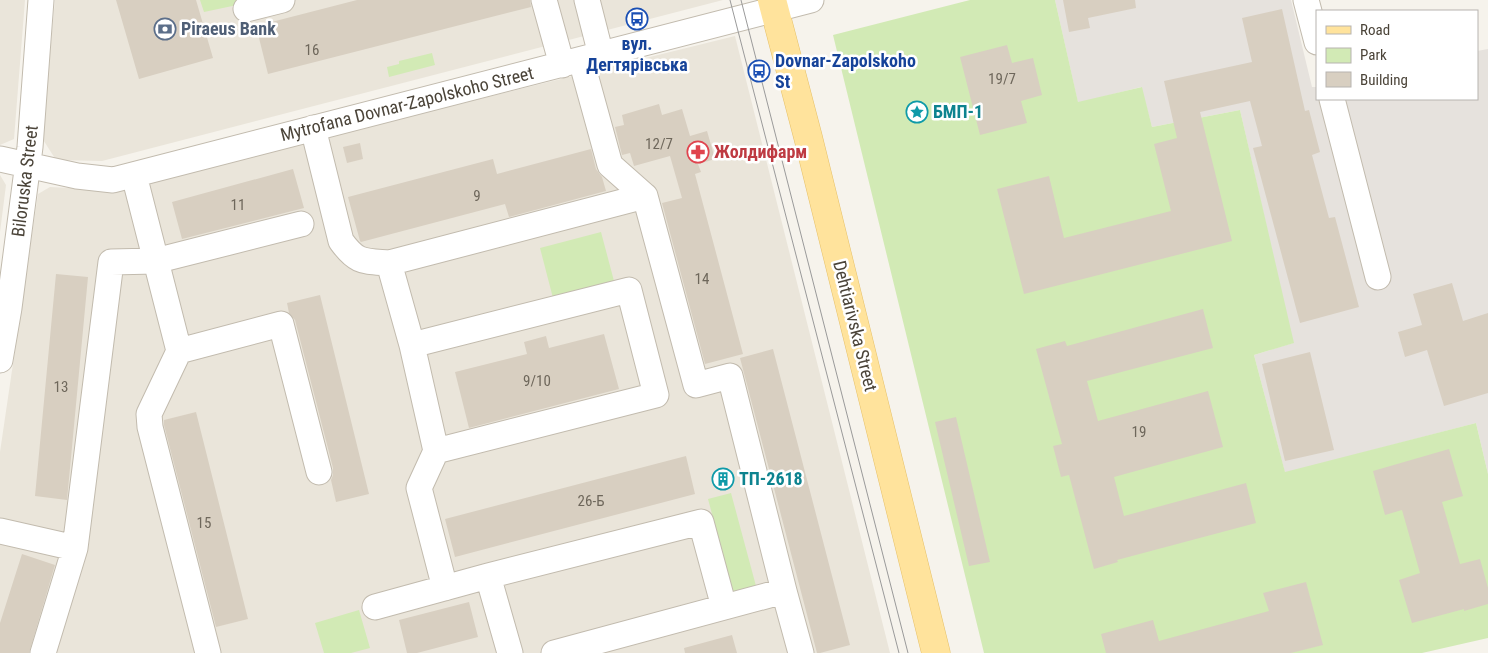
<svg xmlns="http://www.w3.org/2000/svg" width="1488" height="653" font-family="'Roboto Condensed',sans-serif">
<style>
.residential{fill:#eae5da}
.industrial{fill:#e6e2dd}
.green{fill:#d2eab5}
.building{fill:#d8cfc1}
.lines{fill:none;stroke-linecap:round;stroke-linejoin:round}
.minor-casing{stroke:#c2bbae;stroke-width:27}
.major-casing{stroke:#e6c16a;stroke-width:29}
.minor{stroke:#fff;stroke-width:25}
.major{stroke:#ffe39c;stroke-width:28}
.tram{stroke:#9a9a9a;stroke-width:1}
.labels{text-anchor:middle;stroke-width:5;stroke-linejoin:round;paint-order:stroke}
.number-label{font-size:15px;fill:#6e675b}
.service-label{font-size:18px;font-weight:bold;fill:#4e5e75;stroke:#fff;text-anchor:start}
.transit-label{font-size:18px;font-weight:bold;fill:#164399;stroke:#fff}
.street-label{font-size:18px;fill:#4b4439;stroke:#fff}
.culture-label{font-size:18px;font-weight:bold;fill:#0d838f;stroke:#fff;text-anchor:start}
.health-label{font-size:18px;font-weight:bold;fill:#be3a42;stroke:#fff;text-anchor:start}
</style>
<rect width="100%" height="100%" fill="#f6f3ec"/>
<path class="residential" d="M0,0H25L14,139L0,145Z
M55,0H723L102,161L56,160L42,138Z
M735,36L890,653H0V452L38,194L50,187L89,189L333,135Z
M0,175L6,185L0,232Z"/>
<path class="industrial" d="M1055,0H1291L1312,87H1317V99H1477V51L1488,49V474L1476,423L1285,473L1254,355L1293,343L1240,110L1152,127L1141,87L1078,103Z"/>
<path class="green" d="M200,0H261L204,12Z
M970,0H1055L1078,102L1142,87L1152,127L1240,110L1294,343L1254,355L1285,472L1476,423L1488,474V638L1422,653H984L833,35Z
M432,53L435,65L389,77L387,67L399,64V61Z
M601,232L614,281L553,298L540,248Z
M731,493L756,586L733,593L708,499Z
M359,610L370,648L351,653H324L315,623Z"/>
<path class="building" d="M116,0H196L213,58L139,79Z
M357,0H530L531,7L268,74L256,26Z
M1063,0H1135L1136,8L1088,18L1090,28L1069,32Z
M1282,9L1305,111L1309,110L1320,152L1312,155L1329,218L1335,217L1359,307L1300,323L1253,148L1262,146L1250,101L1200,112L1232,241L1024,294L997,189L1049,176L1064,238L1171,211L1154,144L1177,138L1164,81L1252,62L1242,18Z
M1007,45L1012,63L1033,58L1042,95L1021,101L1027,123L980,135L960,57Z
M659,104L662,115L682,109L690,136L707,131L715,159L698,164L701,172L695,174L743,354L705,364L662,203L682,198L670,156L634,166L630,153L622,155L615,127L624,125L622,115Z
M360,143L363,159L347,163L343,147Z
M591,149L596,169L602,177L606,191L509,217L505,204L361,242L360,241L348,197L493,159L497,174Z
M293,169L304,208L182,239L172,202Z
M56,274L88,277L67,500L35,496Z
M1452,283L1463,321L1488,313V393L1444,406L1427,350L1405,357L1398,332L1422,325L1413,294Z
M320,295L369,494L336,502L331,480L333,475V468L295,320L289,313L287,303Z
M1203,309L1213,348L1087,381L1098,421L1208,391L1223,447L1114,477L1124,516L1246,483L1256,523L1117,560L1118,562L1094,569L1069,475L1061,477L1053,446L1062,444L1036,349L1065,341L1067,346Z
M604,334L619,389L469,428L455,372L527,354L524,342L546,336L549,348Z
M773,349L850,645L820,653H817L740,358Z
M1310,352L1334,450L1285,461L1262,364Z
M196,412L248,619L216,627L164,425V420Z
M956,417L990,562L969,566L935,422Z
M1449,449L1463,496L1442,502L1460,564L1480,559L1488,588V604L1464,611V609L1412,623L1399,580L1420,573L1402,510L1385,515L1373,471Z
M686,456L695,494L455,557L445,519Z
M22,554L55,565L29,653H0V623Z
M1306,582L1323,645L1291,653H1106L1101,634L1153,620L1159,641L1269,611L1263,593Z
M469,602L478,637L417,653H407L399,620Z
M732,635L737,653H685L684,648Z"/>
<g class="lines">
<g class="minor-casing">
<path id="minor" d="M544,0L562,65
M587,0L601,55
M1306,0L1317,42
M246,9L282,0
M581,60L610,165L645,196L696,385L730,376L784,591L801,653
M1332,99L1378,277
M313,128L341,241C357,263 363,261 389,263L645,196
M0,159L77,176L113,180L811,0
M134,175L179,351L149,414L150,427L208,653
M389,263L412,345L436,451L419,488L445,588
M412,345L629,290L656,395L436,451
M179,351L281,324L319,472
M0,360L9,308L30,147L41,0
M0,531L75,548
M488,576L510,653
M375,607L488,576L701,522L724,607
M43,653L75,548L111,262L155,261L301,224
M554,653L784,591"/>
</g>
<g class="major-casing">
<path id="major" d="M772,0L808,137L936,653"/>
</g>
<use href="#minor" class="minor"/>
<use href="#major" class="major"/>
<path class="tram" d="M730,0L899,653
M741,0L908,653"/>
</g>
<defs>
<g id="bus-ring" transform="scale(1.125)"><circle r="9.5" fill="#fff" stroke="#1a4fb4" stroke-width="1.5"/><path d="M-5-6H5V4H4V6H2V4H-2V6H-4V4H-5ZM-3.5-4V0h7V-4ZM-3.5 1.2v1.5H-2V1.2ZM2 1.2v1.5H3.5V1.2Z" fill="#1a4fb4"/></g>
<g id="bank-ring" transform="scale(1.125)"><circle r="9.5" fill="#fff" stroke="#5c6f8a" stroke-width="1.5"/><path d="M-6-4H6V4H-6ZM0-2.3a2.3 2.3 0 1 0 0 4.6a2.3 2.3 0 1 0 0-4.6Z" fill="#5c6f8a"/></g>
<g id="sight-ring" transform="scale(1.125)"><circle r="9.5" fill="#fff" stroke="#0f9aa8" stroke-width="1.5"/><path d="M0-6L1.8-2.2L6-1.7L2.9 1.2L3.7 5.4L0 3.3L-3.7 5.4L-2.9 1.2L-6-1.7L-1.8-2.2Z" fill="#0f9aa8"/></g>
<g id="pharmacy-ring" transform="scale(1.125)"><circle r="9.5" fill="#fff" stroke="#e0444e" stroke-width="1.5"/><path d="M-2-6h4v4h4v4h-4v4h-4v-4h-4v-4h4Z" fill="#e0444e"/></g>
<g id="building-ring" transform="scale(1.125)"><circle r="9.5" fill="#fff" stroke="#0f9aa8" stroke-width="1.5"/><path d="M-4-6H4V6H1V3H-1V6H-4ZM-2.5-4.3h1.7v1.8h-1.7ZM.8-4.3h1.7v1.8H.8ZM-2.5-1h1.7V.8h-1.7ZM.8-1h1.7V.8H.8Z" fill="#0f9aa8"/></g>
</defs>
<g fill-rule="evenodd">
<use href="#bus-ring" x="637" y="19"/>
<use href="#bank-ring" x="165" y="29"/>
<use href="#bus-ring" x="759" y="71"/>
<use href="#sight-ring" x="917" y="112"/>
<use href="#pharmacy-ring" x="698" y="152"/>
<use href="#building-ring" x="723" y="479"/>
</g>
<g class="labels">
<g class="number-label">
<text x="312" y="55">16</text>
<text x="1002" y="84">19/7</text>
<text x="659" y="149">12/7</text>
<text x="477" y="201">9</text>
<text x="238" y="210">11</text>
<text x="702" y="284">14</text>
<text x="537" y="386">9/10</text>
<text x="61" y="392">13</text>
<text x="1139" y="437">19</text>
<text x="591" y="506">26-Б</text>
<text x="204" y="528">15</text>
</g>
<g class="service-label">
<text x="181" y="35">Piraeus Bank</text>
</g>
<g class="transit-label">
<text x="637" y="50">вул.<tspan x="637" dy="21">Дегтярівська</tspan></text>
<text x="775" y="67" text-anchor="start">Dovnar-Zapolskoho<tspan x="775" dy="21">St</tspan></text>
</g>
<g class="street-label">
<text transform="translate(407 104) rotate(-14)" y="6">Mytrofana Dovnar-Zapolskoho Street</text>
<text transform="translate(25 181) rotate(-83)" y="6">Biloruska Street</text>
<text transform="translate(855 326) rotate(76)" y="6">Dehtiarivska Street</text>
</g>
<g class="culture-label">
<text x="933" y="118">БМП-1</text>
<text x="739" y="485">ТП-2618</text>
</g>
<g class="health-label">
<text x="714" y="158">Жолдифарм</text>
</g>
</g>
<rect x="1316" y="10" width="162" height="90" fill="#ffffff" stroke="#b7b4b0"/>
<rect x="1326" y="26" width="25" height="8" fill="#ffe39c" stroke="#b7b4b0"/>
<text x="1360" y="35" font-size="15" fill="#4b4439">Road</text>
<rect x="1326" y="48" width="25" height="15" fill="#d2eab5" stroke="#b7b4b0"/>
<text x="1360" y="60" font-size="15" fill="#4b4439">Park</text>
<rect x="1326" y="72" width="25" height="15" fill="#d8cfc1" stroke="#b7b4b0"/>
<text x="1360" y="85" font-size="15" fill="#4b4439">Building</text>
</svg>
